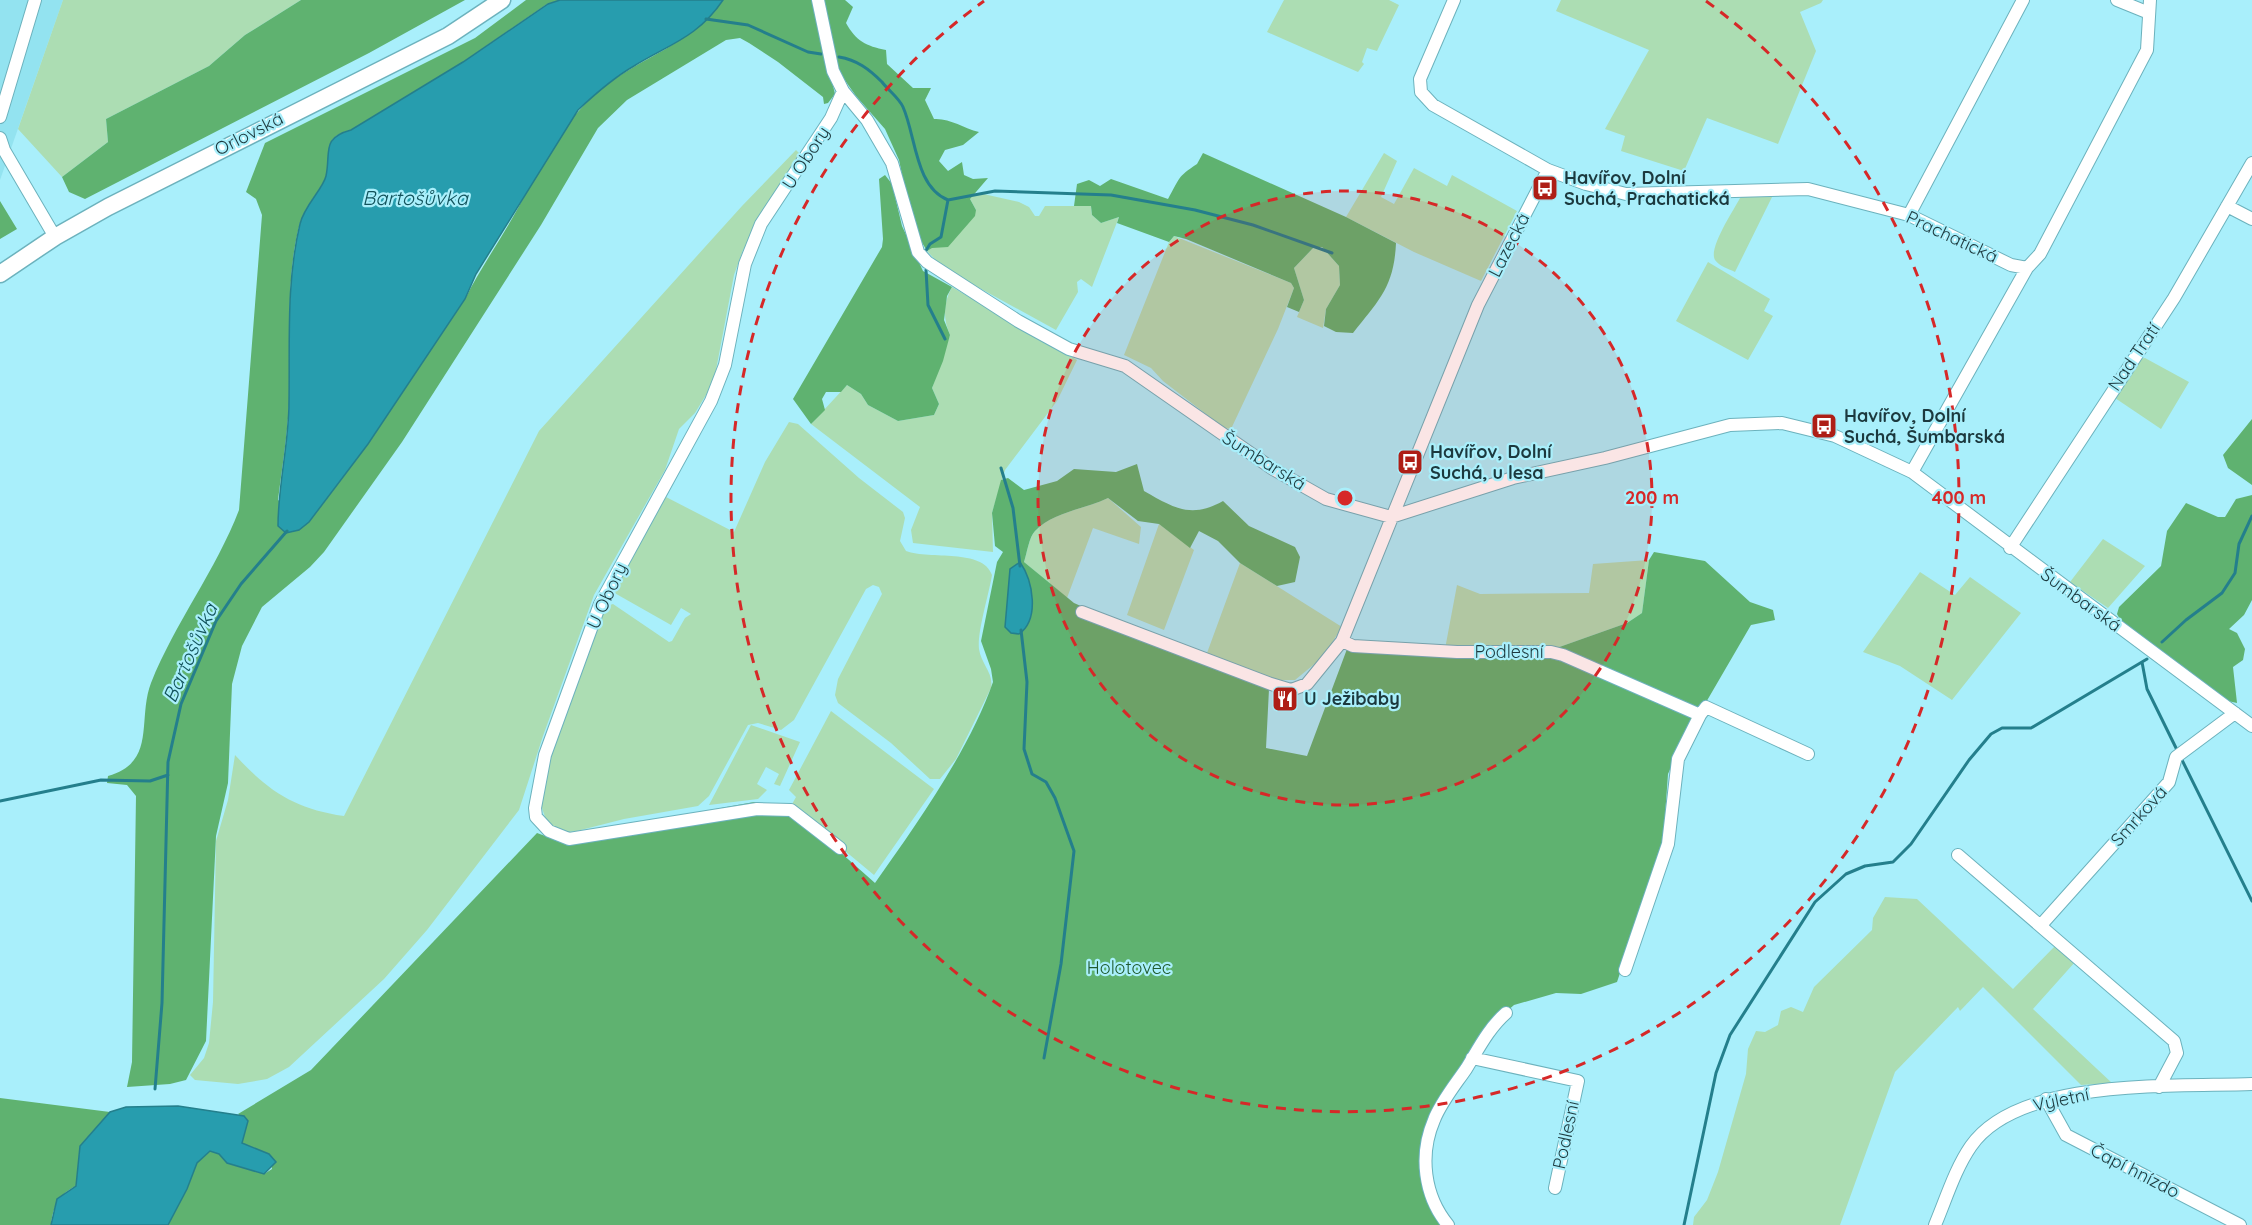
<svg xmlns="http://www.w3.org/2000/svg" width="2252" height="1225" font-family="Quicksand,sans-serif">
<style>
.built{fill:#93e3f0}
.green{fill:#acddb3}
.forest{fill:#5fb270}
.water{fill:#279dae;stroke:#247f8c;stroke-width:1.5}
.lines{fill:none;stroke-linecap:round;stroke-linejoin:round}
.stream{stroke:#247f8c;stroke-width:3}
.street-casing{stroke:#6cb2bd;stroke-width:14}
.secondary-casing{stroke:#6cb2bd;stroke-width:19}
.street{stroke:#fff;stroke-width:12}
.secondary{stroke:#fff;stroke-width:16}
.ring{fill:none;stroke:#d62828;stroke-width:3;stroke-dasharray:10 8}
.labels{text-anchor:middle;stroke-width:4.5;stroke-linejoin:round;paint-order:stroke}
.street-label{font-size:18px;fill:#1c393e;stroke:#a9effb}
.poi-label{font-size:18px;font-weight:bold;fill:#1c393e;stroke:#a9effb;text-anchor:start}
.park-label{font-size:18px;fill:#205a2e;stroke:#a9effb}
.water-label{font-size:20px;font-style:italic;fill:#12525b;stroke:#a9effb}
.centre{fill:#d62828;stroke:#a9effb;stroke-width:3}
.ring-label{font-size:18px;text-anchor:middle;font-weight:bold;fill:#d62828;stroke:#a9effb;stroke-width:4.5;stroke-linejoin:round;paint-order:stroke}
</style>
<rect width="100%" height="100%" fill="#a9effb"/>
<path class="built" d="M0,0H63L0,180Z"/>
<path class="green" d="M63,0H301L245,35L209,66L106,119L108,142L62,177L18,129Z
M1284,0H1389L1399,5L1377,51L1367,48L1362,62L1364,64L1358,72L1267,32Z
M1561,0H1823L1821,3L1800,12L1816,51L1778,144L1707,118L1684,171L1621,151L1625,136L1605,129L1649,50L1556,11Z
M796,150L802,156L758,223L743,250L734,275L716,370L709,390L695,413L679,429L665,470L594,595L543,736L519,810L427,930L384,979L289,1067L267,1079L238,1084L195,1080L190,1075L204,1058L209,1043L213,1002L216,841L228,800L235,755C268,791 295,809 344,816L539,431L742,206Z
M1384,153L1397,161L1381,197L1394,204L1414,168L1447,186L1452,175L1517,211L1481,281L1414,252L1346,217Z
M979,193L1019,202L1029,207L1035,216H1039L1045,206H1091L1092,215L1101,223L1119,217L1092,287L1081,279L1077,282L1078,292L1056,330L943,268L927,251L976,210L970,199L973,194Z
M1774,193L1735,272C1729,269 1719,266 1715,260C1708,248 1734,210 1740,198L1744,195Z
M1174,236L1291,283L1294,288L1278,329L1231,429L1224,428L1163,381L1151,368L1124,355L1169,242Z
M1314,247H1322L1339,266L1340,285L1326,309L1323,328L1297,317L1304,300L1294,268Z
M1708,262L1770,299L1764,311L1773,316L1748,360L1676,321Z
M952,287L1077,360L1057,401L1005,470L992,513L993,552L913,543L911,530L920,507L811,424L847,385L861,394L868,405L898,421L934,415L939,404L932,388L950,335C943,319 943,303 952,287Z
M2145,358L2189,382L2161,429L2112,396L2140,359Z
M789,422L798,424L859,478L903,512L905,518L900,541L906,551C930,560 983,548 992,575C989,594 977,632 979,649C981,664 994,673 991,688L956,759L940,779H930L891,743L838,703L835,695L838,679L882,594L879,587L873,585L866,589L794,720L781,730L758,723L748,725L709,796L698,806L624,819L577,831L568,832L553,827L546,820L540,802L551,753L597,625L607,606L613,604L669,642L672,641L685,618L691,614L681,608L671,625L611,591L666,497L734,532L765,462Z
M1108,498L1141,527L1139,544L1093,528L1067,598L1024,562C1027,553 1029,537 1035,531C1053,512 1085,509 1108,498Z
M1159,524L1194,550L1164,630L1127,615Z
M2103,539L2145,566L2108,608L2070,582Z
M1649,560L1642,613L1627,623L1551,650L1445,649L1457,585L1480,594L1589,593L1593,564Z
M1240,563L1342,627L1323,657L1295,680H1276L1207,653Z
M1920,572L1955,595L1970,577L2021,613L1952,700L1900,666L1863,652Z
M831,711L934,789L874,875L791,806L796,797L789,790Z
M751,725L800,742L780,786L774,784L779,774L766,767L757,784L767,790L758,799L709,805Z
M1885,897L1917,899L2013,989L2056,945L2075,962L2033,1009L2112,1083L2081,1085L1983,987L1960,1011L1958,1007L1895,1072L1840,1225H1693L1694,1217L1707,1200L1718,1172L1746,1074L1748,1049L1756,1031L1765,1032L1778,1025L1781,1011L1791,1007L1803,1012L1814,987L1872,930L1873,918Z"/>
<path class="forest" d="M301,0H465L369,53L85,199L69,192L62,177L108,142L106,119L209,66L245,35Z
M526,0H560L547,4L463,62L351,130C315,139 337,158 325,180C317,194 305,207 300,223C284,282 292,345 289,405C287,437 282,469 278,500L309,522L368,444L465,299C479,271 497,245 513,217C538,173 560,123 600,90C641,56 692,45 723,0H812L835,94L828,103L824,104L823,97L778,62L749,43L740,38L726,40L627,100L598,128L541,225L402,442L324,552L310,567L262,607L242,646L232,684L228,783L216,836L206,1041L186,1080L170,1084L127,1087L132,1062L136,796L127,785L107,783L108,776C157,762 137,720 151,683C175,623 216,570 239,510L262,215L256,199L246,192L265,143L475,38Z
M821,0H845L853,7L846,23C856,41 866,46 886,50L887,64L913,88H931L925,100L934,119C950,118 963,128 979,132L963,145L945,150L939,161L948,171L962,162L964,175L973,179L988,178L970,199L976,210L975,216L948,247L932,248L927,251L913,227L899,160L885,129L856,96L837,69Z
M1203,153L1346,217L1396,243C1394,287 1379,300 1353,333L1336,332L1324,326L1326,309L1340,285L1339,266L1322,247H1314L1294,268L1304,300L1299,312L1287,307L1294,288L1291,283L1186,239L1174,236L1169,242L1117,223L1119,217L1101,223L1092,215L1091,206H1074L1077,184L1089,180L1100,186L1111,179L1168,199C1180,178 1177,177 1197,164Z
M885,175L892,184L902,226L923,271L952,287L947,296L944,320L950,335L943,361L932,388L939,404L934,415L898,421L868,405L861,394L847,385L841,392H826L822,399L825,410L811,424L793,399L882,247L883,239L879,179Z
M0,201L17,229L0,239Z
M2252,419V485L2228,468L2223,455Z
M1137,464L1144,491C1174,508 1191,519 1223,501L1249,526L1295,547L1300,557L1295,582L1277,586L1240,563L1218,541L1199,531L1190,548L1159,524L1138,521L1108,498C1085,509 1053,512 1035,531C1029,537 1027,553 1024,562L1074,603L1269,689L1266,748L1307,756L1350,641L1426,648L1551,650L1627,623L1642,613L1649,560L1654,552L1705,561L1750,602L1773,610L1775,620L1751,625L1680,747L1668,774L1663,844L1617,982L1581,994L1556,993L1514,1005L1483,1032L1434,1114L1424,1181L1444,1225H168L187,1189L197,1163L210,1151L219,1154L227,1163L264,1174L272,1169L269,1154L242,1143L248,1121L238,1114L311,1070L537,833L570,845L615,835L677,816L754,802L783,810L805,821L875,883C916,825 970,749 993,682L991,669L981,641L997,562L1003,552L995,546L992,513L1001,480L1008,478L1024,490L1057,481L1074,469L1116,472Z
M2252,495V600L2244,615L2229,629L2237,633L2245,649L2243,660L2233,667L2237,703L2228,701L2122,623L2117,614L2119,607L2161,566L2167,531L2186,503L2218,517H2225L2236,499Z
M0,1098L110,1112L80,1146L76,1186C59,1194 53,1206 51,1225H0Z"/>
<path class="water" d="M560,0H723C698,37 670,44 634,66C613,78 595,94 578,110L476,274L465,299L368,444L309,522L299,530L286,533L278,526C278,484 289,444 289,402C290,343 286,282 300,224C304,206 323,189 326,176C331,152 321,138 351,130L463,62L548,4Z
M1020,562C1033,581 1040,619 1019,634L1011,633L1005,627L1010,569Z
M178,1106L244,1116L248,1121L242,1143L269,1154L276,1162L264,1174L227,1163L219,1154L210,1151L197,1163L187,1189L168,1225H51L57,1199L76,1186L80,1146L110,1112L126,1107Z"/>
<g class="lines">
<path class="stream" d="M706,19L748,25L808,52L821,54
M839,57C857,60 869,69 882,82C888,90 899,98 903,107C916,136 915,187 948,200L941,237L930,244L925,252
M948,200L995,191L1111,195L1195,210L1253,225L1332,253
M926,270L928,305L945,339
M1001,468L1013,508L1020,566
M1021,630L1027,682L1024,749L1032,774L1046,782L1055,798L1074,851L1061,964L1044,1058
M2162,642L2186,620L2222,593L2235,573L2239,544L2252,516
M2142,662L2147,689L2178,752
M2181,758L2252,901
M0,801L101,780L150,781L168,775
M155,1089L162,1003L168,762L181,704L216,621L241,584L287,531
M1684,1225L1716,1073L1730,1035L1815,902L1846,874L1865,866L1893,862L1911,844L1969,760L1991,734L2002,728H2031L2147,659"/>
<g class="street-casing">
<path id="street" d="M818,0L833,71L843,91L867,120L892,163L918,252L927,262L1018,321L1069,349L1125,366L1273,469L1326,499L1391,517L1513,478L1605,458L1730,425L1782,423L1835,436L1912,472L2252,726
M1454,0L1420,79L1421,92L1433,105L1548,170L1586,184L1626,194L1808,189L1909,215L2011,265L2027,268L2040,254L2147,50L2150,0
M2117,0L2149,13
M0,117L35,0
M0,138L4,150L55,237
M2227,206L2252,219
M1909,215L2023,0
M1912,472L2027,268
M2010,548L2174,298L2252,163
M1082,612L1271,684L1291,690L1307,684L1342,641L1478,305L1548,170
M1342,641L1353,646L1457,652H1551L1563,655L1700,715L1678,759L1668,844L1625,970
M1700,715L1706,707L1808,754
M840,848L791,810L757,809L569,839L549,831L536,817L535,808L545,755L600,604L711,401L725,365L745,264L761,224L831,118L843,91
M1958,855L2174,1041L2177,1053L2159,1087
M2041,925L2169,782L2176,757L2235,713
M1472,1058L1578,1081L1555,1188
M2046,1099L2066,1135L2240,1225
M1448,1225C1424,1196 1419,1155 1434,1120C1441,1102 1455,1085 1466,1069C1479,1048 1488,1029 1506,1013
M1935,1225C1946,1199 1955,1169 1971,1146C2019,1077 2176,1087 2252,1084"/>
</g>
<g class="secondary-casing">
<path id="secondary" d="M0,274L55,237L108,207L448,36L502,0"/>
</g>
<use href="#street" class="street"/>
<use href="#secondary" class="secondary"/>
</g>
<circle cx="1345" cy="498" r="307" fill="#d62828" fill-opacity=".12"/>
<g class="ring">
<circle cx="1345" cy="498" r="307"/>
<path d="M1706 1A614 614 0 1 1 984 1"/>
</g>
<defs>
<g id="bus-square" transform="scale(1.35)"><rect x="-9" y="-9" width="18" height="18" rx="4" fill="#ae1e16" stroke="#a9effb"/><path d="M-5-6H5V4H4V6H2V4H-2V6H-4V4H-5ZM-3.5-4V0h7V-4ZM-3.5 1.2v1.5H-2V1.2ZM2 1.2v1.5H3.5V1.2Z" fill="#fff"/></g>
<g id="restaurant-square" transform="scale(1.35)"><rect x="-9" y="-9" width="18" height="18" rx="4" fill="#ae1e16" stroke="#a9effb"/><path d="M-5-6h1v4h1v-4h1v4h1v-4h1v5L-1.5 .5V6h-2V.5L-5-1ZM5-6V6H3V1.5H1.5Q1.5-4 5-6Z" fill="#fff"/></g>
</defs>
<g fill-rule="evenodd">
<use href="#bus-square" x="1545" y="188"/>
<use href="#bus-square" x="1824" y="426"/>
<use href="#bus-square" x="1410" y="462"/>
<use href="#restaurant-square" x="1285" y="699"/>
</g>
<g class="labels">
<g class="street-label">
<text transform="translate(249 134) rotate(-27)" y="6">Orlovská</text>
<text transform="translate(806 158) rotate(-57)" y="6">U Obory</text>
<text transform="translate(1952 237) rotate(25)" y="6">Prachatická</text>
<text transform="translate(1509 245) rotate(-63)" y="6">Lazecká</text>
<text transform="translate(2134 357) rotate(-56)" y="6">Nad Tratí</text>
<text transform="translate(1264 461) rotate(32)" y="6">Šumbarská</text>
<text transform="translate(607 596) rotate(-65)" y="6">U Obory</text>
<text transform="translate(2081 600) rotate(36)" y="6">Šumbarská</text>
<text x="1509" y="658">Podlesní</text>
<text transform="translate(2139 816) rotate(-48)" y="6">Smrková</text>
<text transform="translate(2061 1100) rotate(-12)" y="6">Výletní</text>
<text transform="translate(1566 1135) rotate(-78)" y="6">Podlesní</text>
<text transform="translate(2135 1171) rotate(27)" y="6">Čapí hnízdo</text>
</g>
<g class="poi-label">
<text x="1564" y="184">Havířov, Dolní<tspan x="1564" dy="21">Suchá, Prachatická</tspan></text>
<text x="1844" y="422">Havířov, Dolní<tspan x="1844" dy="21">Suchá, Šumbarská</tspan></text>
<text x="1430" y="458">Havířov, Dolní<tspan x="1430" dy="21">Suchá, u lesa</tspan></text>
<text x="1304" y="705">U Ježibaby</text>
</g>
<g class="park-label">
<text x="1129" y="974">Holotovec</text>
</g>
<g class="water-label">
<text x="415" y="205">Bartošůvka</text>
<text transform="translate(190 653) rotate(-66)" y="7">Bartošůvka</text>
</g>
</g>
<circle cx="1345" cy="498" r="9" class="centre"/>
<g class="ring-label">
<text x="1652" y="504">200 m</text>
<text x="1959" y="504">400 m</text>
</g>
</svg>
